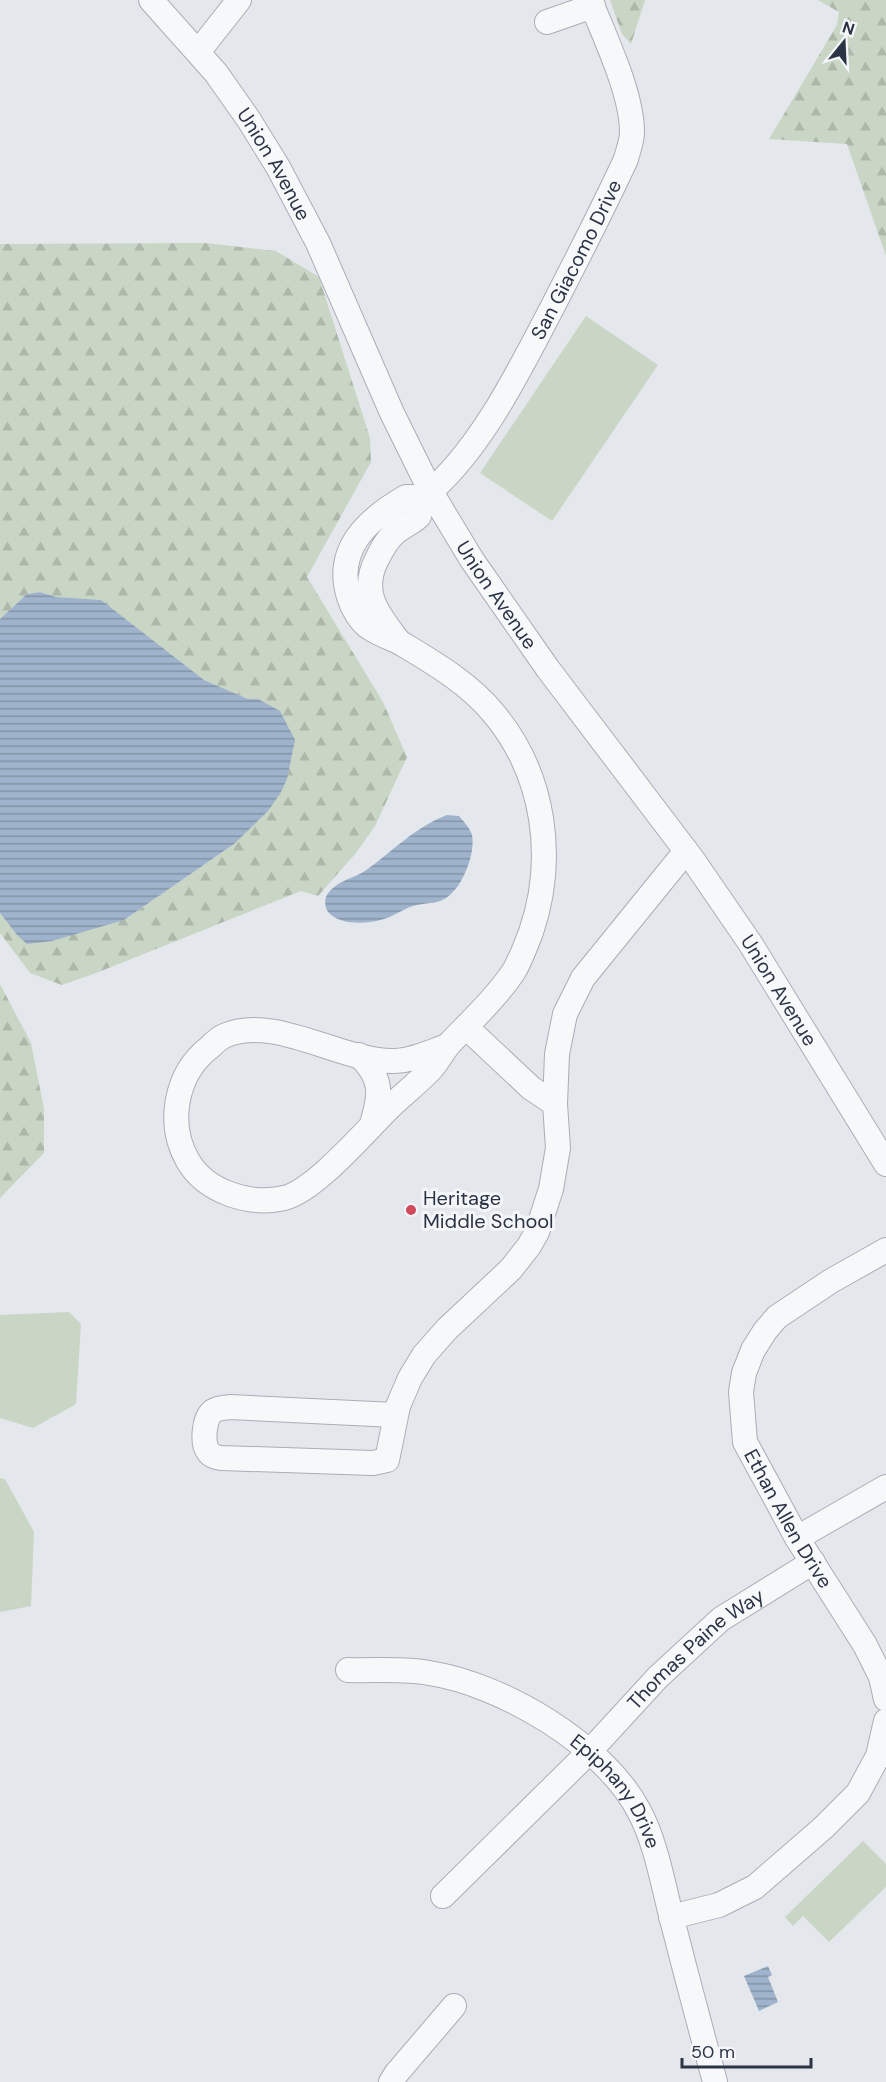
<svg xmlns="http://www.w3.org/2000/svg" width="886" height="2082" font-family="'DM Sans',sans-serif">
<style>
.forest{fill:url(#forest-firs)}
.green{fill:#c9d6c5}
.water{fill:url(#water-rules)}
.lines{fill:none;stroke-linecap:round;stroke-linejoin:round}
.minor-casing{stroke:#a9aeb7;stroke-width:26}
.minor{stroke:#f7f8fa;stroke-width:24}
.poi-dot{fill:#d1495b;stroke:#f4f6f9;stroke-width:2}
.labels{text-anchor:middle;stroke-width:6;stroke-linejoin:round;paint-order:stroke}
.street-label{font-size:20px;fill:#2b3445;stroke:#f4f6f9}
.poi-label{font-size:20px;fill:#2b3445;stroke:#f4f6f9;text-anchor:start}
</style>
<defs>
<pattern id="forest-firs" width="22" height="20" patternUnits="userSpaceOnUse" patternTransform="scale(1.5)"><rect width="22" height="20" fill="#c9d6c5"/><path d="M5 1l3.5 6h-7zM16 11l3.5 6h-7z" fill="#adb8ab"/></pattern>
<pattern id="water-rules" width="6" height="5" patternUnits="userSpaceOnUse" patternTransform="scale(1.5)"><rect width="6" height="5" fill="#9fb4cc"/><path d="M0 2.5h6" fill="none" stroke="#8293a7"/></pattern>
</defs>
<rect width="100%" height="100%" fill="#e4e7ec"/>
<path class="forest" d="M610,0H645L631,44L622,34Z
M818,0H886V256L847,144L769,139L837,25L839,12Z
M206,243L276,251L319,277L370,438L371,462L307,577L383,702L407,757L375,826L356,853L318,896L301,891L96,973L62,985L30,973L0,933V913L17,935L124,920L234,844L258,699H248L204,680L101,601L56,597L40,592L27,594L0,619V244Z
M0,984L31,1043L44,1109V1153L0,1198Z"/>
<path class="green" d="M586,316L658,365L552,521L480,473Z
M69,1312L81,1324L76,1404L33,1428L0,1418V1315Z
M0,1478L5,1479L34,1532L31,1606L0,1612Z
M863,1841L886,1864V1887L829,1942L803,1916L793,1926L785,1917Z"/>
<path class="water" d="M40,592L56,597L101,600L204,680L248,699H258L280,711L295,740L287,779L280,794L268,811L234,844L124,920L52,941L27,944L17,935L0,913V619L27,594Z
M447,815L459,816C464,822 470,828 472,835C476,855 460,895 440,901C431,904 422,903 413,906C403,909 394,916 384,919C368,924 340,926 328,912C325,907 324,900 327,895C336,881 352,879 365,871C392,852 415,827 447,815Z
M768,1966L772,1975L768,1977L778,2002L759,2011L744,1976Z"/>
<g class="lines">
<g class="minor-casing">
<g id="minor">
<path id="s1" d="M151,0L216,73L249,120L278,167L318,243L392,413L431,492L472,560L548,669L693,860L750,943L886,1164"/>
<path d="M547,22L593,6"/>
<path d="M198,52L239,0"/>
<path d="M406,497H424L419,516C412,523 403,526 396,532C387,539 382,549 377,559C359,594 379,615 399,642C390,638 379,634 370,628C360,622 352,607 349,597C334,549 368,519 406,497Z"/>
<path id="s2" d="M424,497C480,452 520,369 553,306C578,257 603,209 626,159C628,151 632,141 632,132C632,93 605,38 590,0"/>
<path d="M399,642C434,663 469,683 495,715C545,776 556,859 531,932C526,945 521,959 514,971C496,998 472,1020 450,1043C443,1051 439,1060 432,1068C420,1081 406,1092 392,1105C367,1129 315,1191 284,1198C250,1206 206,1192 188,1161C166,1123 176,1073 210,1047C214,1043 219,1038 224,1036C274,1013 343,1063 395,1061C414,1060 430,1052 447,1046"/>
<path d="M359,1055C383,1079 381,1094 372,1124"/>
<path d="M555,1104L557,1054L565,1014L583,978L686,851"/>
<path id="s3" d="M886,1250L831,1281L777,1317L765,1331L753,1350L744,1373L741,1392L745,1442L797,1538L865,1645L881,1677L886,1699"/>
<path d="M395,1415L230,1407C224,1408 215,1408 211,1413C204,1420 202,1444 208,1451C211,1456 215,1457 221,1458L373,1463L387,1460L398,1406L410,1378L424,1355L447,1329L511,1269L529,1246L537,1232L551,1189L558,1148L555,1104L531,1088L466,1027"/>
<path d="M797,1538L886,1487"/>
<path id="s4" d="M348,1670C374,1671 403,1668 429,1673C502,1684 605,1745 639,1811C656,1843 662,1880 671,1915C685,1971 700,2026 715,2082"/>
<path id="s5" d="M443,1896L590,1751L658,1677L721,1619L813,1562"/>
<path d="M671,1917L719,1905L755,1887L823,1828L858,1793L878,1756L886,1721"/>
<path d="M391,2082L396,2074L454,2006"/>
</g>
</g>
<use href="#minor" class="minor"/>
</g>
<circle class="poi-dot" cx="411" cy="1210" r="6"/>
<g class="labels">
<g class="street-label">
<text dy="7" stroke="none"><textPath href="#s1" startOffset="206">Union Avenue</textPath></text>
<text dy="7" stroke="none"><textPath href="#s2" startOffset="284">San Giacomo Drive</textPath></text>
<text dy="7" stroke="none"><textPath href="#s1" startOffset="692">Union Avenue</textPath></text>
<text dy="7" stroke="none"><textPath href="#s1" startOffset="1178">Union Avenue</textPath></text>
<text dy="7" stroke="none"><textPath href="#s3" startOffset="351">Ethan Allen Drive</textPath></text>
<text dy="7" stroke="none"><textPath href="#s5" startOffset="354">Thomas Paine Way</textPath></text>
<text dy="7" stroke="none"><textPath href="#s4" startOffset="310">Epiphany Drive</textPath></text>
</g>
<g class="poi-label">
<text x="423" y="1205">Heritage<tspan x="423" dy="23">Middle School</tspan></text>
</g>
</g>
<g transform="translate(844 42) rotate(18)" stroke="#f4f6f9" stroke-width="4.5" paint-order="stroke">
<path d="M0-4.5L10 22L0 15L-10 22Z" fill="#2b3445"/>
<text y="-9" font-size="16" font-weight="bold" text-anchor="middle" fill="#2b3445">N</text>
</g>
<path d="M682 2058v9h129v-9" fill="none" stroke="#2b3445" stroke-width="3"/>
<text x="691" y="2058" font-size="18" fill="#2b3445" stroke="#f4f6f9" stroke-width="4.5" paint-order="stroke">50 m</text>
</svg>
